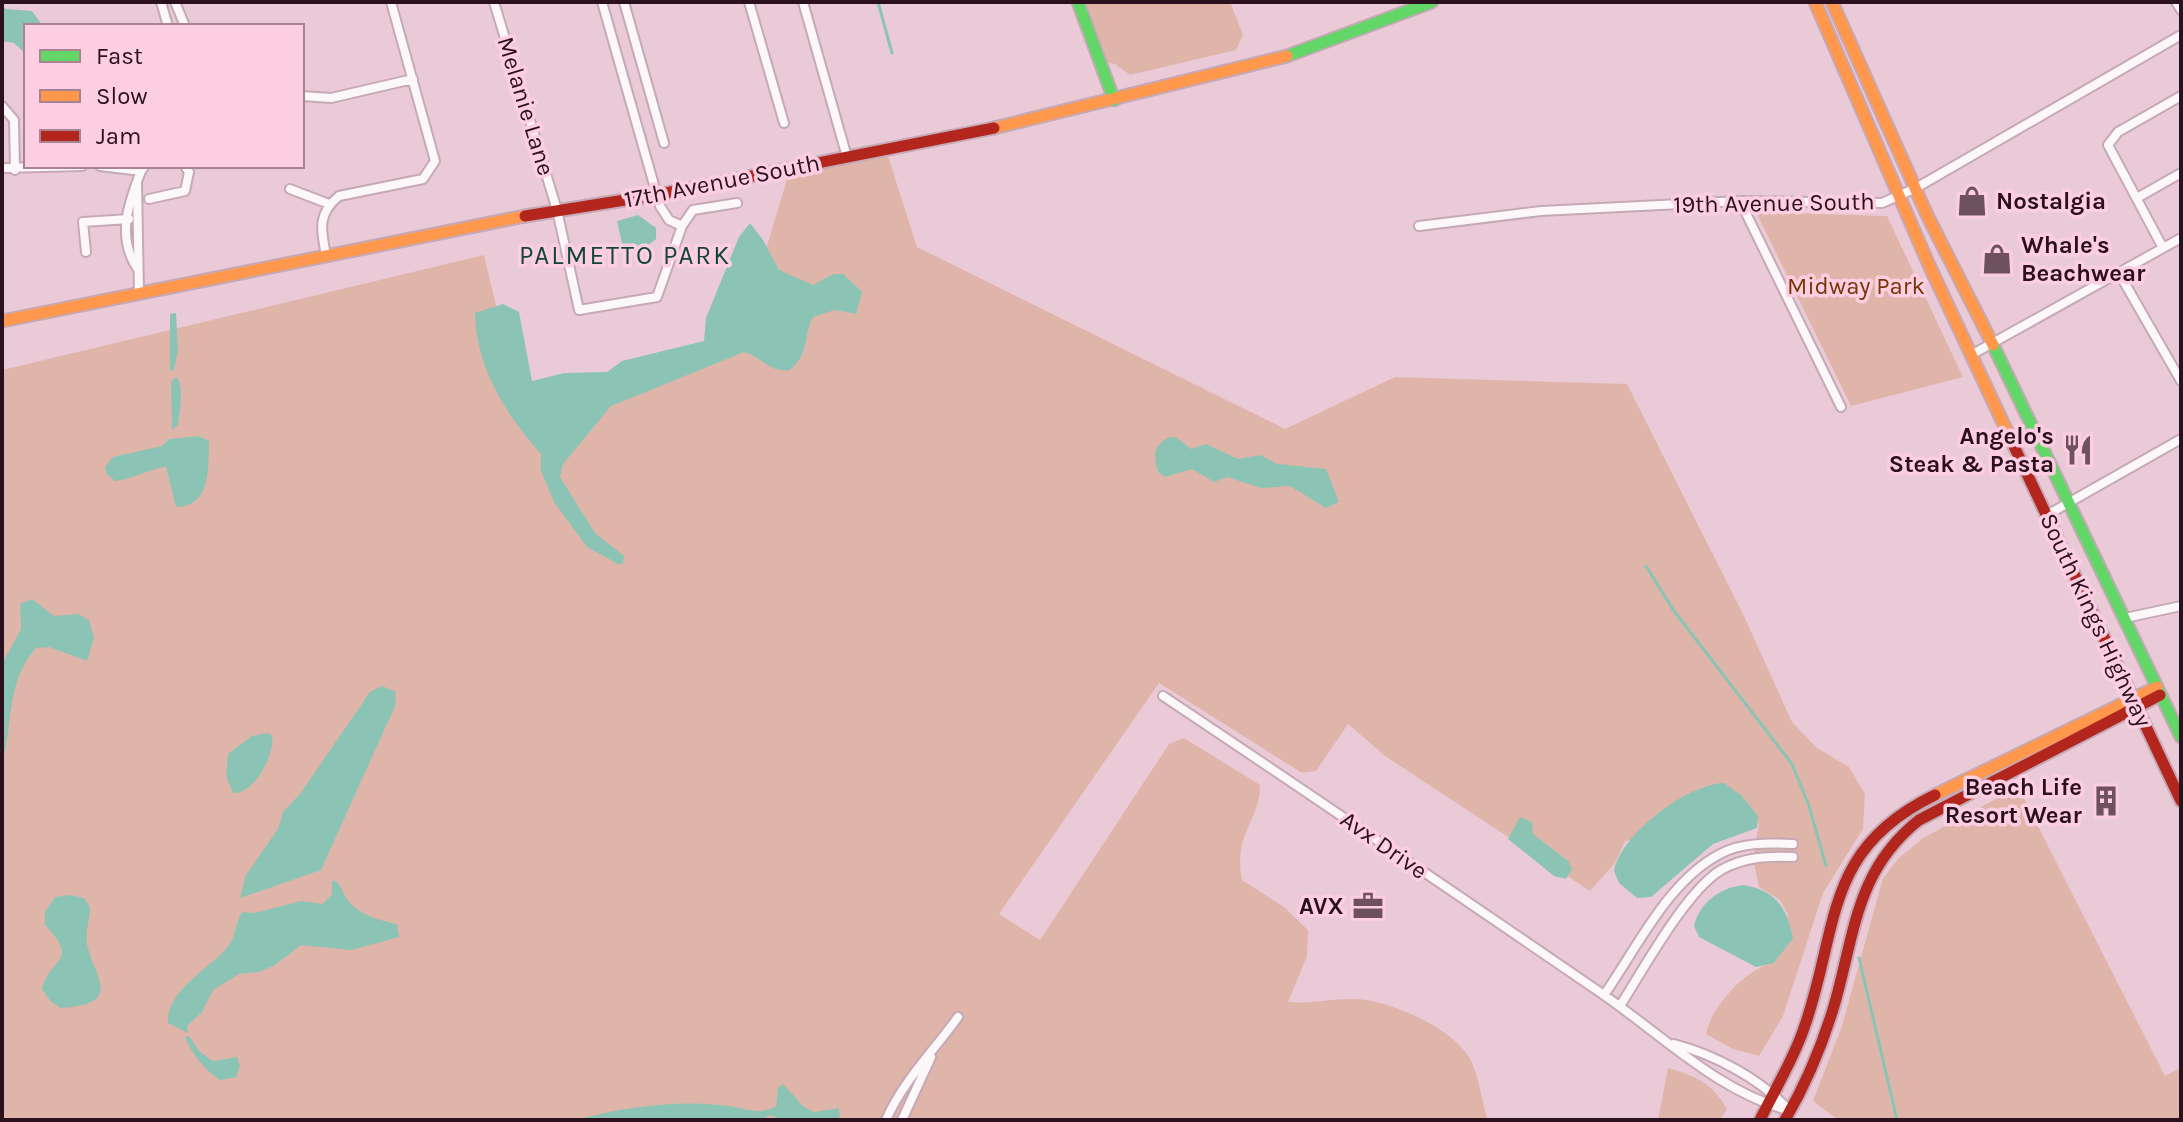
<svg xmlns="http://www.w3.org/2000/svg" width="2183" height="1122" font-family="Karla,sans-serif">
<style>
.green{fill:#dfb5aa}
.water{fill:#8bc4b4}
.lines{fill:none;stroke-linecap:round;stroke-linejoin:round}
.stream{stroke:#8bc4b4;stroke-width:3}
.street-casing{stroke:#c6a9b6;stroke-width:12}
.fast-casing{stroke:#c6a9b6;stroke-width:15}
.slow-casing{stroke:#c6a9b6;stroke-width:15}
.jam-casing{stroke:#c6a9b6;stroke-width:15}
.street{stroke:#fcf7f9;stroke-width:8}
.fast{stroke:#63d668;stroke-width:11}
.slow{stroke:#ff974d;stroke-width:11}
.jam{stroke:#b3261e;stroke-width:11}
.labels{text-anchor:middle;stroke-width:7;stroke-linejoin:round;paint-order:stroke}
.street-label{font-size:24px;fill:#2b101d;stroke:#fdcee2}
.poi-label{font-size:24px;font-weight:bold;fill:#2b101d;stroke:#fdcee2;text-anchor:end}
.park-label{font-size:24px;fill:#763704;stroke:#fdcee2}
.neighbourhood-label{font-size:26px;letter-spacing:2px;fill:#104537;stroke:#fdcee2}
</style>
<rect width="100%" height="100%" fill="#ebcad8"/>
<path class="green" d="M1078,2H1230L1243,35L1236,50L1130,75L1115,64L1100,61Z
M886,150L917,247L1285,429L1395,377L1627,384L1743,614L1792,722L1817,748L1849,767L1865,794L1863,829L1823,893L1783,1016L1759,1056L1733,1049L1706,1034C1712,1005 1745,970 1774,962L1788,915L1780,900L1759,887L1753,858L1759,823L1625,841L1615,863L1590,891L1385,756L1348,724L1316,771L1302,773L1159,683L999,914L1040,940L1169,744L1184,738L1260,785C1260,821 1233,834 1242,880L1284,907L1308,930L1307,956L1288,1002C1311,1004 1333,998 1356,999C1389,1000 1456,1029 1471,1061C1480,1079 1481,1101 1488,1120H2V370L484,255L520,406L736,350L790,169Z
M1756,212L1887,216L1963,377L1851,406Z
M2018,787L2165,1076L2181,1068V1120H1838L1813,1101L1842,1026L1883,878L1899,858L1923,838Z
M1668,1068C1696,1076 1712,1083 1727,1109L1720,1120H1658Z"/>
<path class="water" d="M2,5L6,9L32,11L43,26H26V54L14,43L2,41Z
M638,215L656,228V239L647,246L623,248L617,221Z
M750,223L763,240L779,270L813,285L833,274H843L862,292L856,314L835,310L813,317C802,338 811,351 790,370C768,373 763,357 744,352L611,406L563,464L560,477L595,533L624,556L623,564H618L587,547L554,502L541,471V454C506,415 476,367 475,313L503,304L519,312L532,381L564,373L607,372L622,361L704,341L706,318L739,237Z
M176,313L178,350L174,370L170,371V314Z
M177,377C184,389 180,411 178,425L172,430L171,381Z
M199,436L209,441C208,467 212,506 176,507L166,467C149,469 133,479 115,481L106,473L105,467L113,457L162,446L169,439Z
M1170,437L1177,438L1191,449L1206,444L1238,459L1260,455L1277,464L1326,469L1339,502L1326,508L1290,486L1261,488L1227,477L1214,482L1192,469L1165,477L1158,472C1153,455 1153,445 1170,437Z
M32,599L54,616L78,614L89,620L94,638L87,661L49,647L36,648C6,681 13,724 2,765V664L21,629L20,604Z
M382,686L396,692L395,706L321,870L240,898L246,875L278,829L283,812L300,794L370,692Z
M267,733L272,735C276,751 255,795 233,793L226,776L228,754L252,736Z
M1724,783L1741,795L1758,816L1757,828L1713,844L1651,897L1637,898L1619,883L1614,871C1620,835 1687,784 1724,783Z
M1520,817L1532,822L1533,834L1568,861L1572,869L1566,879L1554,876L1508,839Z
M332,880C342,883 341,891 347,899C358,915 379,920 397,924L399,937L351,950L301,945L275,965L259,972L239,974L213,990L202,1012L187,1026L188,1033L168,1023C166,989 212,968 229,945C237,934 235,922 242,912L255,913L301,901L323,904L332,894Z
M1743,885C1776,890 1787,908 1793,938L1774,963L1756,967L1699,937L1694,926C1700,902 1720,888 1743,885Z
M69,895L84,898L90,907C90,919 85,932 87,944C93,976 126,1004 61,1008L51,1002L42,989C49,958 81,962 45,925V912L55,897Z
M189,1036L199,1051L213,1061L237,1057L240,1066L236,1077L220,1080C206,1071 191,1053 185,1037Z
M783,1084L804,1107L814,1112L839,1108L840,1120H781L770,1115L761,1120H576C622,1107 680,1099 729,1106C744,1108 760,1116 776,1106L778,1088Z"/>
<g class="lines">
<path class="stream" d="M878,2L892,53
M1646,566L1674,611L1792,764L1809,806L1826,866
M1859,958L1897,1120"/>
<g class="street-casing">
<path id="street" d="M161,2L168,26
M175,2L185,26
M494,2L557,210L579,310L657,297L682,226L693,210L737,203
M602,2L660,206L669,220L682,226
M624,2L664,143
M749,2L784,123
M803,2L847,157
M2176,2L2181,10
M302,96L331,98L413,79
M2,106L14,120L15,170
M100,166L141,171L144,167
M2,168L82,166
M137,182L139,292
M290,189L329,204
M2137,198L2181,173
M149,199L185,191L189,172L185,166
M1740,201L1841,407
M1419,226L1541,211L1740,201L1882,203L1916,188L2181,35
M2163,248L2108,145L2118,132L2181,96
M86,252L83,222L129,219
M326,255C321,230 317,214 339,196L423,179L435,161L391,2
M137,268C116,236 129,202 141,171
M2120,275L2181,381
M1971,355L2181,238
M2047,515L2181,439
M2125,618L2181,606
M1163,696C1310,794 1455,893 1601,993C1661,1034 1719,1093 1791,1111
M1604,995C1637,948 1668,881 1720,854C1742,842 1769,843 1793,844
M1620,1006C1643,970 1686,891 1721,870C1744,857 1767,856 1793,857
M1674,1044C1716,1055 1760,1079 1789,1110
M886,1120C903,1081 933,1052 958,1017
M902,1120L931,1057"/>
</g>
<g class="fast-casing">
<path id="fast" d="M1078,2L1114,100
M1287,56L1432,2
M1993,345L2181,737"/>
</g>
<g class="slow-casing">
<path id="slow" d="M1815,2L1929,265L2012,442
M1832,2L1928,217L1993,345
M994,128L1287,56
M2,321L525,216
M1935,795L2157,687"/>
</g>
<g class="jam-casing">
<path id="jam" d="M525,216L656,195L994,128
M2012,442L2181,801
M1760,1120C1774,1091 1792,1062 1803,1031C1840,929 1821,850 1935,795
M1785,1120C1806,1084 1822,1046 1834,1006C1855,934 1855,871 1919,820L2160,695"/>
</g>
<use href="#street" class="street"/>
<use href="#fast" class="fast"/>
<use href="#slow" class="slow"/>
<use href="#jam" class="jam"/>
</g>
<defs>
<g id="shop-bare" transform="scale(2.4)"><path d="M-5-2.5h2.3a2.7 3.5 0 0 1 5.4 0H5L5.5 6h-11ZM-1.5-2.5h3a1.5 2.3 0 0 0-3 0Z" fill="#6e515e" stroke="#fdcee2" stroke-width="2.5" paint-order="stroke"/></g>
<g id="restaurant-bare" transform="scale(2.4)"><path d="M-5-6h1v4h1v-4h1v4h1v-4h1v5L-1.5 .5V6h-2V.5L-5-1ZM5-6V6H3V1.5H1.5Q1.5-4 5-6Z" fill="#6e515e" stroke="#fdcee2" stroke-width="2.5" paint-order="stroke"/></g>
<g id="building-bare" transform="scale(2.4)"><path d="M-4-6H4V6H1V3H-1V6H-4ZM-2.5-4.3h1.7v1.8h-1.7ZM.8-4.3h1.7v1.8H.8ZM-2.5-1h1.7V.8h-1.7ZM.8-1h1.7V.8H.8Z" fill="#6e515e" stroke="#fdcee2" stroke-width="2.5" paint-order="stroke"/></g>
<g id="office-bare" transform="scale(2.4)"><path d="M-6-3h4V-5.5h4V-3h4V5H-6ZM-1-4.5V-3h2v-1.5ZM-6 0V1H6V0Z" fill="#6e515e" stroke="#fdcee2" stroke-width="2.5" paint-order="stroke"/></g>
</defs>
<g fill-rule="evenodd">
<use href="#shop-bare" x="1972" y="201"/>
<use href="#shop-bare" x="1997" y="259"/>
<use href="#restaurant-bare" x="2078" y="450"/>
<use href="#building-bare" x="2106" y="801"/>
<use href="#office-bare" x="1368" y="906"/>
</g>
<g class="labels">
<g class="street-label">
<text transform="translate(526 106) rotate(73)" y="8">Melanie Lane</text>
<text transform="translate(722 181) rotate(-11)" y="8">17th Avenue South</text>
<text transform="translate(1774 203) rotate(-1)" y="8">19th Avenue South</text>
<text transform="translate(2096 620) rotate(65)" y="8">South Kings Highway</text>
<text transform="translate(1384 845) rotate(35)" y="8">Avx Drive</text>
</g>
<g class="poi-label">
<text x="1996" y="209" text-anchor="start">Nostalgia</text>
<text x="2021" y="253" text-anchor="start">Whale's<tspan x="2021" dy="28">Beachwear</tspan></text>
<text x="2054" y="444">Angelo's<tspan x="2054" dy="28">Steak &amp; Pasta</tspan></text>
<text x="2082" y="795">Beach Life<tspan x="2082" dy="28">Resort Wear</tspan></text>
<text x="1344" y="914">AVX</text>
</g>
<g class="park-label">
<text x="1856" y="294">Midway Park</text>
</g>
<g class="neighbourhood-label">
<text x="625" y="264">PALMETTO PARK</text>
</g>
</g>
<rect width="2183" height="1122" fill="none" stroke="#2b101d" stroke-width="8"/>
<rect x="24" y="24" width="280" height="144" fill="#fdcee2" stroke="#a98293" stroke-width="2"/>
<rect x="40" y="50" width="40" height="12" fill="#63d668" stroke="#a98293" stroke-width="2"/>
<text x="96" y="64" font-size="24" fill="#2b101d">Fast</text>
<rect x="40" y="90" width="40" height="12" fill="#ff974d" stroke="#a98293" stroke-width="2"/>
<text x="96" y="104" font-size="24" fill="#2b101d">Slow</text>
<rect x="40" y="130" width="40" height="12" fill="#b3261e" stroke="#a98293" stroke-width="2"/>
<text x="96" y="144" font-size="24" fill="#2b101d">Jam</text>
</svg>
